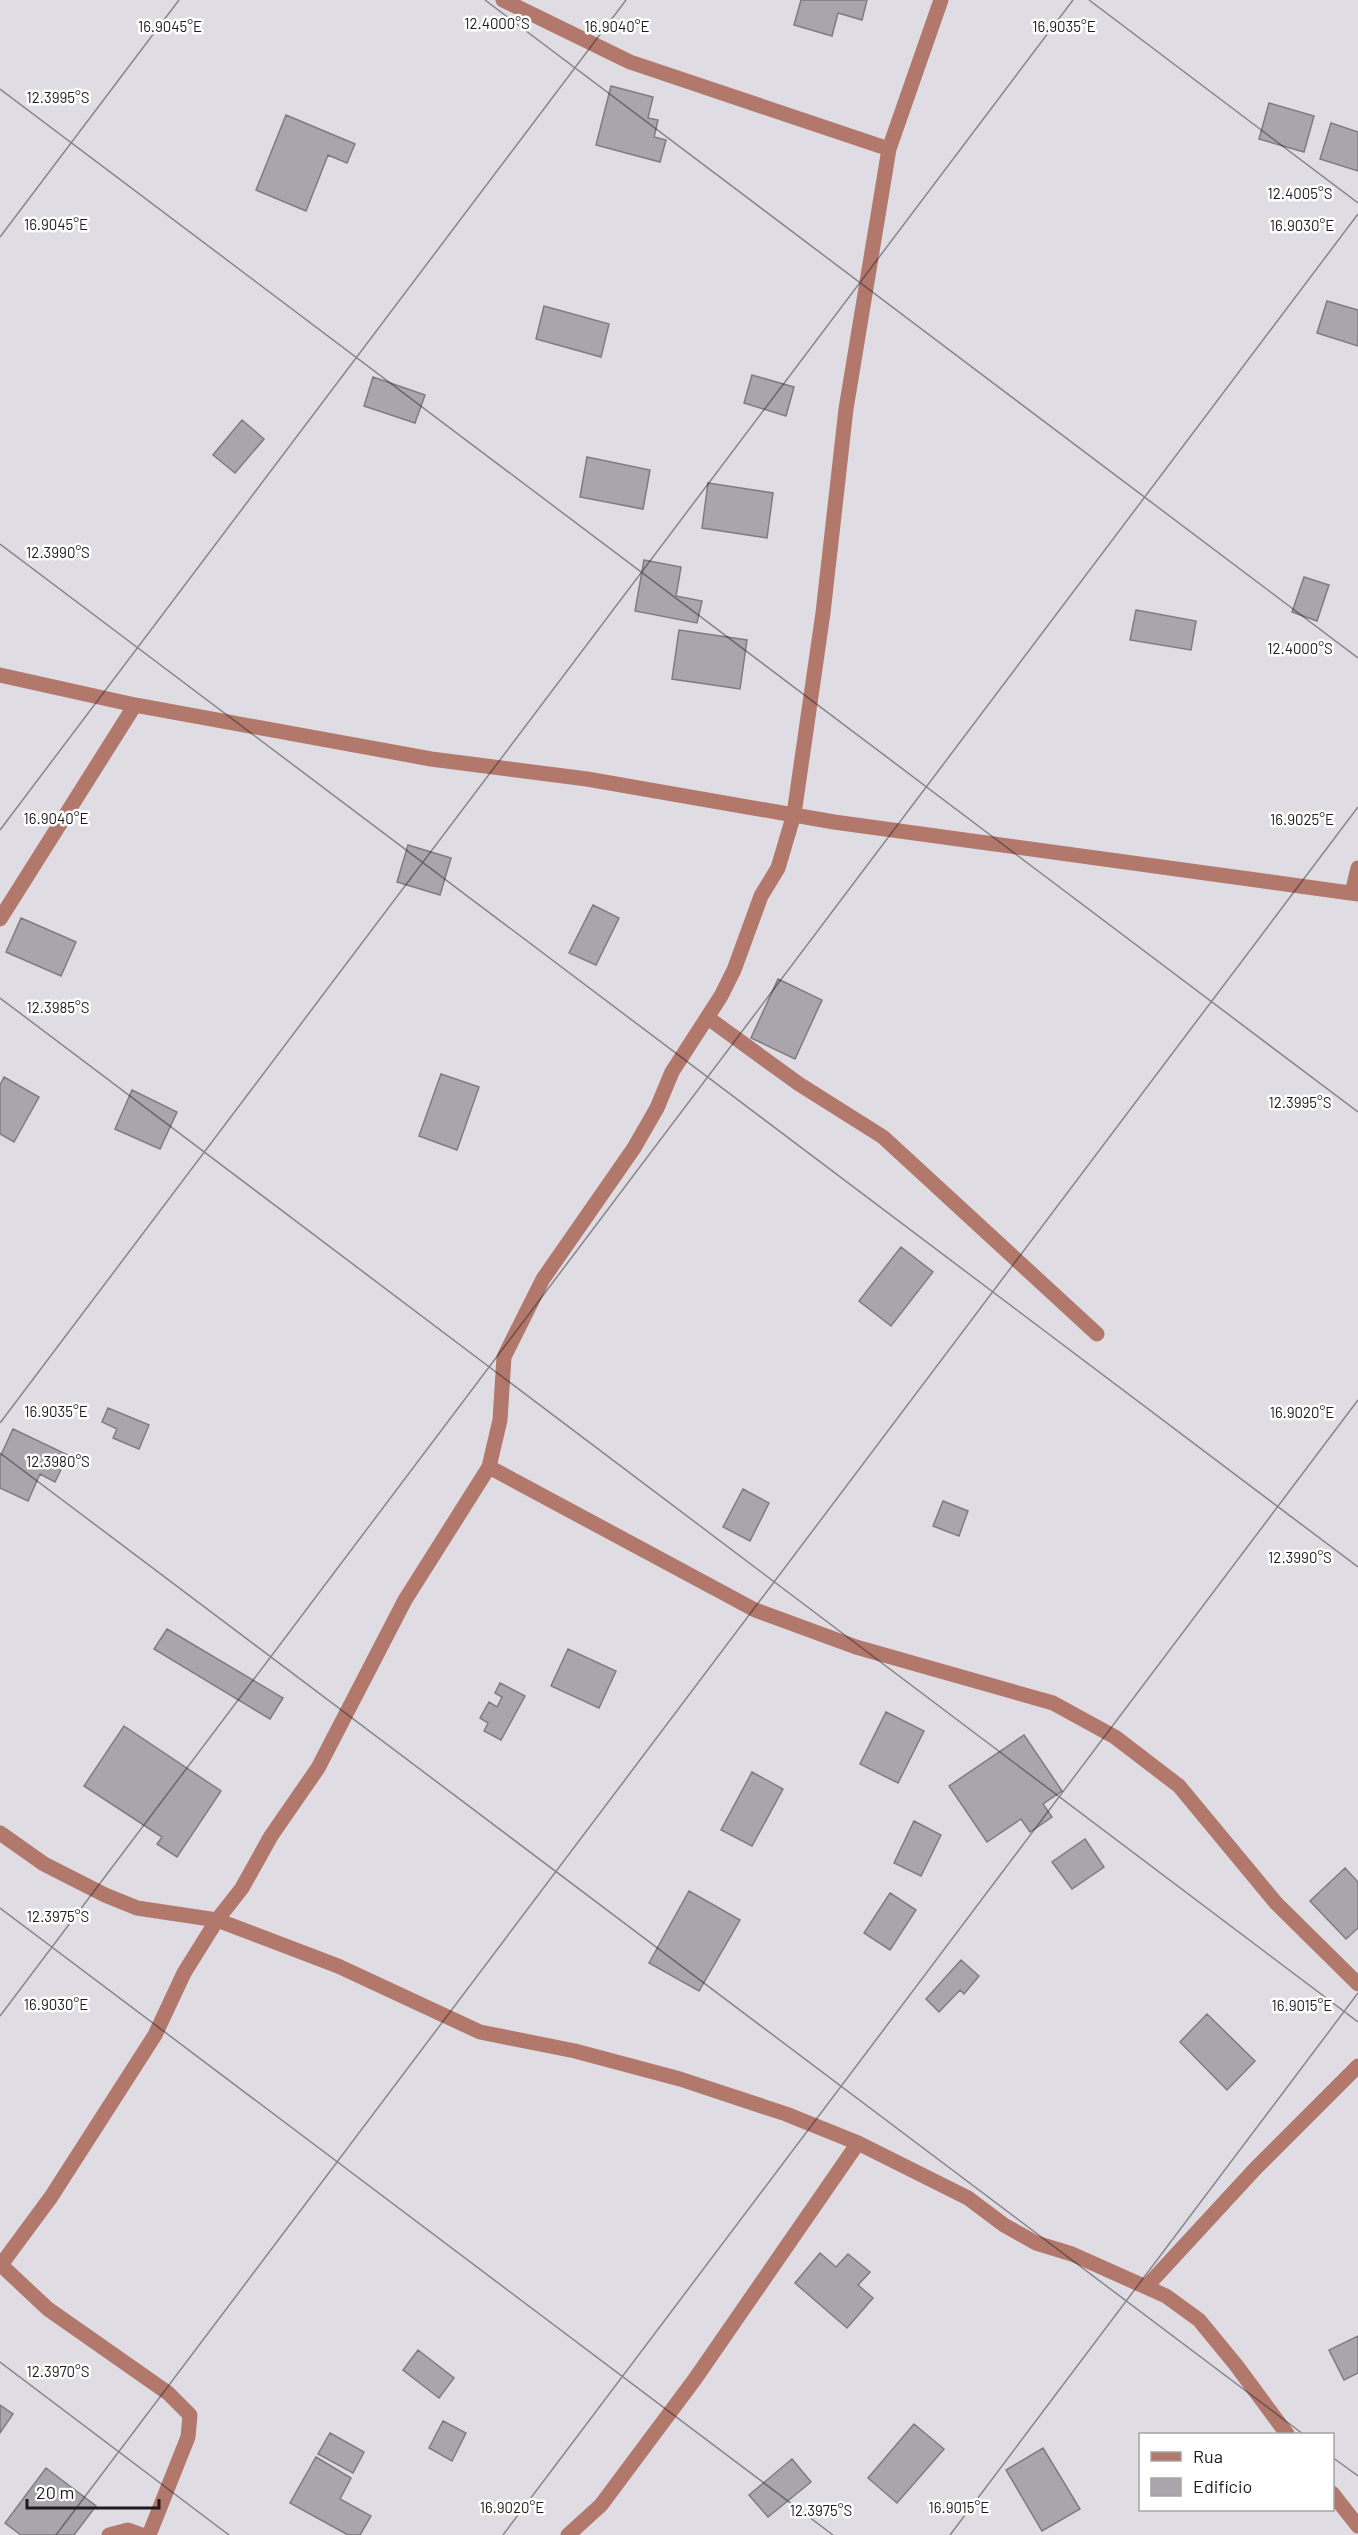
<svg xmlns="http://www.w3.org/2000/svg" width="1358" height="2535" font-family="Barlow,sans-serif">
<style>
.building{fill:#a8a6ac;stroke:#7e7c82;stroke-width:1.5}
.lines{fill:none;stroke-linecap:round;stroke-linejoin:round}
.street{stroke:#b1786b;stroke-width:15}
.ticks{fill:none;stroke:#1c1b1d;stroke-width:1.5;stroke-opacity:0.45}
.ticks-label{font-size:15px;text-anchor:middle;fill:#1c1b1d;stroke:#fff;stroke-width:5;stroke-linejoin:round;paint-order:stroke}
</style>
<rect width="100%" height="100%" fill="#dfdde3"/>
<path class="building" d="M801,0H867L862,20L838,13L832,36L794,25Z
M611,86L653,97L648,118L658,120L654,137L666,140L660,162L596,145Z
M1269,103L1314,116L1304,152L1259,139Z
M286,115L355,144L347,163L328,155L306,211L256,190Z
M1331,123L1358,132V171L1320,159Z
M1327,301L1358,310V346L1317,333Z
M544,306L609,324L601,357L536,339Z
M752,375L794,387L786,416L744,403Z
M373,377L425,395L415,423L364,406Z
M242,420L264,439L235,473L213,455Z
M587,457L650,470L643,509L580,497Z
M708,483L773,493L767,538L702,528Z
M644,560L681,567L676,596L702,601L697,623L635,611Z
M1304,577L1329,585L1317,621L1292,612Z
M1136,610L1196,621L1191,650L1130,640Z
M679,630L747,640L740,689L672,679Z
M408,845L451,858L440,895L397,882Z
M593,905L619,918L596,965L569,953Z
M21,918L76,942L61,976L6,952Z
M778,979L822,1000L795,1059L751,1038Z
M441,1074L479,1087L457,1150L419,1136Z
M4,1077L39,1097L14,1142L0,1134V1085Z
M132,1090L177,1112L160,1149L115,1129Z
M901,1247L933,1272L891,1326L859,1301Z
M108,1408L149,1425L139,1449L113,1438L117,1429L102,1422Z
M13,1429L68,1455L55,1482L40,1474L28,1501L0,1488V1457Z
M743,1489L769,1503L750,1541L723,1527Z
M943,1501L968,1511L959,1536L933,1526Z
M167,1629L283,1698L270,1719L154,1649Z
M568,1649L616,1671L599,1708L551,1686Z
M500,1683L525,1696L501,1740L484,1731L488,1723L480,1718L489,1702L497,1707L502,1697L495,1693Z
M886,1712L924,1731L898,1783L860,1764Z
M124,1726L221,1791L177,1857L157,1844L162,1837L84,1786Z
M1024,1735L1062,1791L1043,1804L1052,1817L1030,1832L1021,1819L987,1842L949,1786Z
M752,1772L783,1789L752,1846L721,1830Z
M914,1821L941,1835L921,1876L894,1863Z
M1085,1839L1104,1867L1072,1889L1052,1862Z
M1345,1868L1358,1882V1928L1346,1939L1310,1901Z
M689,1891L740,1920L699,1991L649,1963Z
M890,1893L916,1910L890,1950L864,1933Z
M961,1960L979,1976L964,1994L960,1990L939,2012L926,1999Z
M1207,2014L1255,2061L1227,2090L1180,2042Z
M820,2253L836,2267L848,2254L870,2272L858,2285L873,2298L847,2328L795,2283Z
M1358,2336V2373L1344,2380L1329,2350Z
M418,2350L454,2378L439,2398L403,2370Z
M0,2405L13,2414L0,2433Z
M443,2421L466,2433L452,2461L429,2448Z
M914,2424L944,2449L897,2503L868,2478Z
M330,2433L364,2452L353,2473L318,2454Z
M1043,2448L1080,2509L1042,2531L1006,2470Z
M316,2457L351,2478L340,2499L371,2516L360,2535H348L290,2503Z
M792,2459L811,2482L768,2517L749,2495Z
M46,2468L96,2506L74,2535H21L5,2523Z"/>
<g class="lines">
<path class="street" d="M503,0L630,62L889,149
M0,675L135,705L431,759L587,779L834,822L1358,894
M1352,893L1358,868
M0,919L135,705
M708,1018L799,1084L883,1137L1097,1334
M489,1467L755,1610L856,1647L1053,1703L1115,1737L1179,1786L1276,1903L1358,1984
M0,1833L44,1864L105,1895L137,1908L217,1920L338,1966L480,2032L575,2051L680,2079L786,2114L858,2143L968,2198L1004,2225L1036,2243L1072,2254L1166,2296L1199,2320L1236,2365L1287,2434
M1,2265L48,2309L168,2393L190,2415L188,2437L149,2535
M0,2266L51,2197L155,2035L184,1973L217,1920L242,1888L271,1836L318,1768L405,1600L489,1467L500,1420L504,1357L543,1279L634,1148L657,1108L672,1072L721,996L734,970L761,896L778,868L794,814L823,613L846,409L889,149L941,0
M1147,2286L1255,2169L1358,2066
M1332,2493L1358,2526
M109,2535L128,2530L142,2535
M568,2535L601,2505L695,2379L858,2143"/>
</g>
<path class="ticks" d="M485,0L1358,658M1089,0L1358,203M0,89L1358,1112M0,237L179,0M0,544L1358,1567M0,830L626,0M0,998L1358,2022M0,1423L1073,0M0,1453L1303,2434M0,1908L833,2535M0,2016L1358,214M0,2362L229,2535M1332,2457L1358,2476M56,2535L1358,807M503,2535L1358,1400M950,2535L1358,1993"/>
<g class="ticks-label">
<text x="497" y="29">12.4000°S</text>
<text x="170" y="32">16.9045°E</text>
<text x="617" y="32">16.9040°E</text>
<text x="1064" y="32">16.9035°E</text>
<text x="58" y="103">12.3995°S</text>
<text x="1300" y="199">12.4005°S</text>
<text x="56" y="230">16.9045°E</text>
<text x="1302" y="231">16.9030°E</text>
<text x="58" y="558">12.3990°S</text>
<text x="1300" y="654">12.4000°S</text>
<text x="56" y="824">16.9040°E</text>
<text x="1302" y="825">16.9025°E</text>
<text x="58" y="1013">12.3985°S</text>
<text x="1300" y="1108">12.3995°S</text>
<text x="56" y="1417">16.9035°E</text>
<text x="1302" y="1418">16.9020°E</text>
<text x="58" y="1467">12.3980°S</text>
<text x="1300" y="1563">12.3990°S</text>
<text x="58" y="1922">12.3975°S</text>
<text x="56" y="2010">16.9030°E</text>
<text x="1302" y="2011">16.9015°E</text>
<text x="58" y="2377">12.3970°S</text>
<text x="512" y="2513">16.9020°E</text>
<text x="959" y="2513">16.9015°E</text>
<text x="821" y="2516">12.3975°S</text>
</g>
<rect x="1139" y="2433" width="195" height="78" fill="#ffffff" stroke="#a4a4a5" stroke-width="1.5"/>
<rect x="1151" y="2452" width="30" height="9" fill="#b1786b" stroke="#a4a4a5" stroke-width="1.5"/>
<text x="1193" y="2463" font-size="18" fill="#1c1b1d">Rua</text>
<rect x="1151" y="2478" width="30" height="18" fill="#a8a6ac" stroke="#a4a4a5" stroke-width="1.5"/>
<text x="1193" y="2493" font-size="18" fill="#1c1b1d">Edifício</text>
<path d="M27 2499v9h132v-9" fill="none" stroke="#1c1b1d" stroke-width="3"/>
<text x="36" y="2499" font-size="18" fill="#1c1b1d" stroke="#ffffff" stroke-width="4.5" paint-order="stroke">20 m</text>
</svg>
